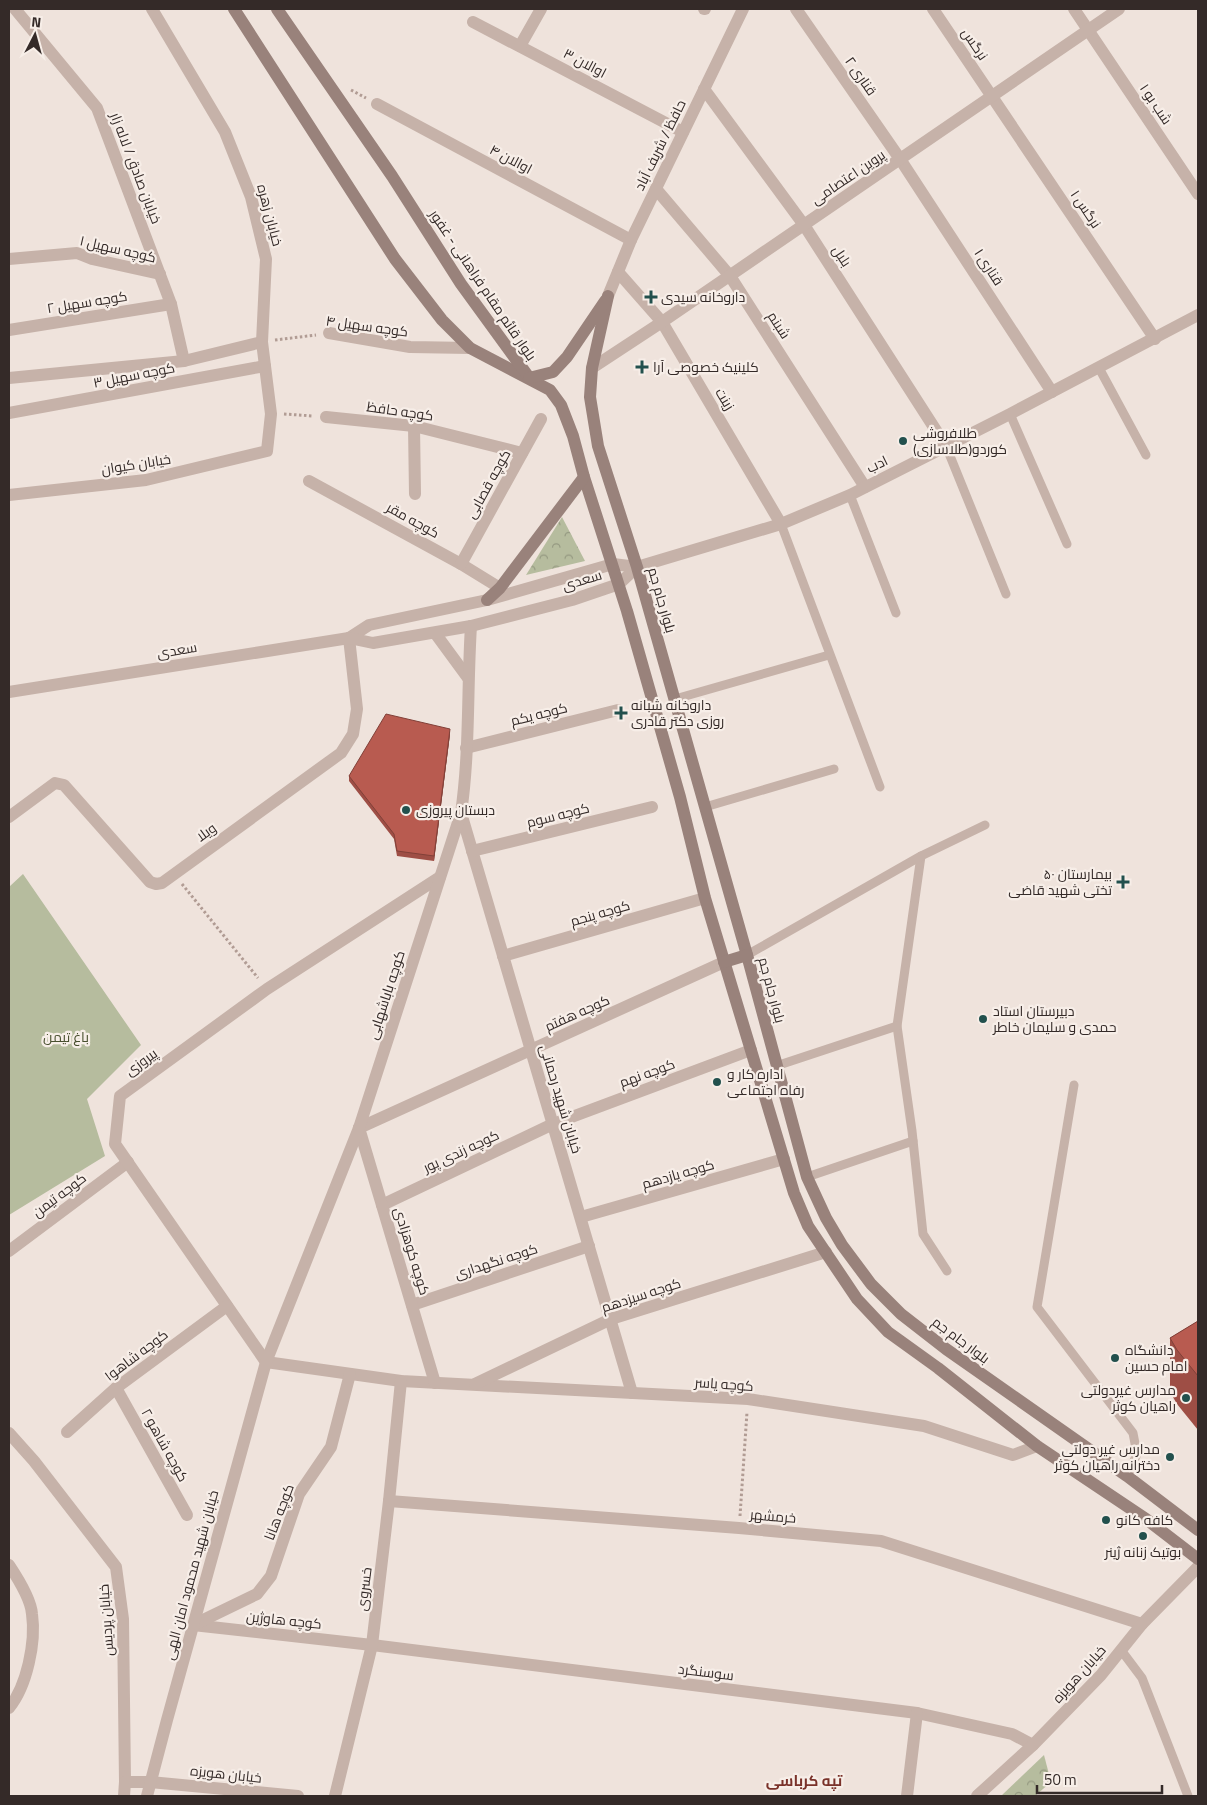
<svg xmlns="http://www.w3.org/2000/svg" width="1207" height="1805" viewBox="0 0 1207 1805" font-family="'Titillium Web',Cairo,sans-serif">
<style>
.park{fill:url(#park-crowns)}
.garden{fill:#b6bc9e}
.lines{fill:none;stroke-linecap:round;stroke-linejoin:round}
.path{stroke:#b19c94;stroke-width:3;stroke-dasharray:2.5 2.5;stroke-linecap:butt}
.service{stroke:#c6b2a9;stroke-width:9}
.minor{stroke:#c6b2a9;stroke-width:12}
.tertiary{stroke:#c6b2a9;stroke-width:12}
.secondary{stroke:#99827b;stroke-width:12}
.wall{fill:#9e4e45}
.shaded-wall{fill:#814038}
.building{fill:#b85b50;stroke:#814038}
.poi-dot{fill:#22504d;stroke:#f7eee8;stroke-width:2}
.labels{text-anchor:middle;stroke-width:4.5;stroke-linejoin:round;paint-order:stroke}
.street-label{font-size:14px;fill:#342a28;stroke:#f7eee8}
.poi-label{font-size:14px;fill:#342a28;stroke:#f7eee8;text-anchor:start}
.park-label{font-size:14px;fill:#484f2f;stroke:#f7eee8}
.neighbourhood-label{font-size:15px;font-weight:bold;fill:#7a322a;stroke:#f7eee8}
</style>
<defs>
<pattern id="park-crowns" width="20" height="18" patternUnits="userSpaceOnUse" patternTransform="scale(1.25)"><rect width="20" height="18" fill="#b6bc9e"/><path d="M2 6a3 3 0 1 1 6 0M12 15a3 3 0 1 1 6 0" fill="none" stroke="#959981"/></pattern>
</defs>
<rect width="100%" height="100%" fill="#efe3dc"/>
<g class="park">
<polygon points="562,517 585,561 526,575"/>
<polygon points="1044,1755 1051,1782 1035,1796 1001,1796"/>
</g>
<polygon class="garden" points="23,874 141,1045 87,1099 105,1156 9,1215 9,887"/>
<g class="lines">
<g class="path">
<polyline points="351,90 366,98"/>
<polyline points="275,340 316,335"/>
<polyline points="284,414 313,416"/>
<polyline points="182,884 258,978"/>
<polyline points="740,1516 747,1412"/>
</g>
<g class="service">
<polyline points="1099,368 1146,455"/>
<polyline points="1010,414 1067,544"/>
<polyline points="946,446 1006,594"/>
<polyline points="850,495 896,613"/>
<polyline points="781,524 880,787"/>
<polyline points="675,699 829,655"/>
<polyline points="705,807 834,769"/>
<polyline points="921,856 897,1026 912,1131 923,1234 947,1271"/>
<polyline points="747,955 921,856 985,825"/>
<polyline points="776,1066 897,1026"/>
<polyline points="1074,1085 1037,1307 1133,1433 1137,1454 1127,1476"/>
<polyline points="807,1177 913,1141"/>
<polyline points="1121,1650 1142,1678 1188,1796"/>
</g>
<g class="minor">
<polyline points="15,9 97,108 171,304 184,361"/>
<polyline points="704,9 705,9"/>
<polyline points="796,9 900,159 1052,392"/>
<polyline points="933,9 1155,339"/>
<polyline points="1074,9 1198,194"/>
<polyline points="473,22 683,132"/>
<polyline points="520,46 541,9"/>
<polyline points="704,89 804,225 946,446"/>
<polyline points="377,104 631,240"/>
<polyline points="656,189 730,276 865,487"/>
<polyline points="9,259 77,253 92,259 160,274"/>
<polyline points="618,272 662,322 781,524"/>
<polyline points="9,330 171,304"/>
<polyline points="329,333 410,347 470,348"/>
<polyline points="592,368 662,322 1119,9"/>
<polyline points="9,378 184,361 262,342"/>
<polyline points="9,413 265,366"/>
<polyline points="326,417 414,426 522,453"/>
<polyline points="414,426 415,494"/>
<polyline points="309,481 461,564 500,588"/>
<polyline points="9,495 146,480 267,451 271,414 262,342 266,259 251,197 225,132 152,9"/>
<polyline points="461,564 541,419"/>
<polyline points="435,633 468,678"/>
<polyline points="466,748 618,710"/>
<polyline points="461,813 632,1393"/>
<polyline points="9,817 55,783 64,785 150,882 156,884 162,883 341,753 353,734 357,709 349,638"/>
<polyline points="472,851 652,807"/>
<polyline points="503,956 705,898"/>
<polyline points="382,1205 553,1124 751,1050"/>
<polyline points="581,1217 784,1159"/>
<polyline points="9,1251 128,1162"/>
<polyline points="412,1305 589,1246"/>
<polyline points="266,1362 401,1381 748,1399 924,1426 1013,1455 1037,1446"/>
<polyline points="266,1362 115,1144 120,1096 267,989 440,877"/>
<polyline points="435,1383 359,1128 724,962"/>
<polyline points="475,1384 611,1319 826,1252"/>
<polyline points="116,1388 187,1515"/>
<polyline points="67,1432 116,1388 227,1306"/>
<polyline points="9,1433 34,1461 116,1567 123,1619 125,1782"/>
<polyline points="389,1501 739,1528 881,1541 1142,1624"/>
<path d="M9,1565c8,12 22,35 23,49 4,28 -5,72 -23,94"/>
<polyline points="193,1625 372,1645 917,1713 1012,1734 1033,1745"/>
<polyline points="193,1625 257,1594 271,1576 299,1494 331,1447 350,1374"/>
<polyline points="124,1796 125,1782 150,1782 298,1796"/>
<path d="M147,1796l20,-76 99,-358 93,-234 102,-315c9,-62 6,-125 10,-187"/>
<polyline points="335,1796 372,1645 389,1501 401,1381"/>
<polyline points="907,1796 917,1713"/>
<polyline points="977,1796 1033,1745 1101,1675 1142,1624 1198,1567"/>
</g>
<g class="tertiary">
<polyline points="608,296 631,240 743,9"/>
<polyline points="349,638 369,625 487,600 613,564 637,567 781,524 850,495 1010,414 1198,315"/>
<polyline points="9,692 349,638 373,643 471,626 572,600 619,584 637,567"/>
</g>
<g class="secondary">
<polyline points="234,9 395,259 442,320 470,348 550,390 561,405 573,436 584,477 627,611 680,797 705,898 794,1193 808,1226 857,1299 888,1332 938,1368 1037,1446 1146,1519 1198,1559"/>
<polyline points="277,9 392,176 461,284 528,376"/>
<polyline points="608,296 592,368 590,397 598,446 637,567 747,955 807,1177 826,1218 842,1245 871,1284 901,1314 946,1349 1127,1476 1198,1530"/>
<polyline points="529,378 553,372 567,357 605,301"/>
<polyline points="487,600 500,588 584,477"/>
<polyline points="724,962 747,955"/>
</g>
</g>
<g class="wall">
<polygon points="450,734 434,861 397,856 394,839 349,781 349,776"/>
<polygon points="1198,1321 1198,1430 1177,1404 1170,1392 1170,1338"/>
</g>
<polygon class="shaded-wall" points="450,729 450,734 434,861 434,856"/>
<g class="building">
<polygon points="386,714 450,729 434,856 397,851 394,834 349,776"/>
<polygon points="1198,1321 1198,1376 1177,1350 1170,1338"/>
</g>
<g class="poi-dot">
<path d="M648.5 289.5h5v5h5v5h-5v5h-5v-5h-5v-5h5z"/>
<path d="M639.5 359.5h5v5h5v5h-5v5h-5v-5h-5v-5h5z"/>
<circle cx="903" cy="441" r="5"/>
<path d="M618.5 705.5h5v5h5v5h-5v5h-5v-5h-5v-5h5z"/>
<circle cx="406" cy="810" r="5"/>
<path d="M1120.5 874.5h5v5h5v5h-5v5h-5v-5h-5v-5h5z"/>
<circle cx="983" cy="1019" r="5"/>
<circle cx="717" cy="1082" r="5"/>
<circle cx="1115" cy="1358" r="5"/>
<circle cx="1186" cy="1398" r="5"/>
<circle cx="1170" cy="1457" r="5"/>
<circle cx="1106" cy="1520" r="5"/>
<circle cx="1143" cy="1536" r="5"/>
</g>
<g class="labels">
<g class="street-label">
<text transform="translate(975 44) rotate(56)" y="5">نرگس</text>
<text transform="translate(585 63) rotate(28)" y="5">اوالان ۳</text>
<text transform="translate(861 76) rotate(55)" y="5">قناری ۲</text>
<text transform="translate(1156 104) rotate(56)" y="5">شب بو ۱</text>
<text transform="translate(660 145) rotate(-64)" y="5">حافظ / شریف آباد</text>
<text transform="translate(511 159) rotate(28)" y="5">اوالان ۴</text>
<text transform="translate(136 168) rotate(69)" y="5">خیابان صادق / لاله زار</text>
<text transform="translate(848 177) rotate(-34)" y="5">پروین اعتصامی</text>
<text transform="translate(1086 209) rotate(56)" y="5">نرگس ۱</text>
<text transform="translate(270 215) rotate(75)" y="5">خیابان زهره</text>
<text transform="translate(118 249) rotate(13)" y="5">کوچه سهیل ۱</text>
<text transform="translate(842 256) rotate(57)" y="5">بلبل</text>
<text transform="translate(989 267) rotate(57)" y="5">قناری ۱</text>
<text transform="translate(483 285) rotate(56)" y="5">بلوار قائم مقام فراهانی - غفور</text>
<text transform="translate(87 302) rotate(-9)" y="5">کوچه سهیل ۲</text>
<text transform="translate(779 325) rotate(57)" y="5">شبنم</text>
<text transform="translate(367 326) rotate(8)" y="5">کوچه سهیل ۴</text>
<text transform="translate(134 375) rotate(-11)" y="5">کوچه سهیل ۳</text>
<text transform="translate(725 399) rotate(59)" y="5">زینت</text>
<text transform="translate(400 411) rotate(8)" y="5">کوچه حافظ</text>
<text transform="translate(136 464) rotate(-9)" y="5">خیابان کیوان</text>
<text transform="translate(877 464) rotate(-26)" y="5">ادب</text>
<text transform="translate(488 484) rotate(-61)" y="5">کوچه قصابی</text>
<text transform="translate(413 520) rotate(29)" y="5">کوچه مقر</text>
<text transform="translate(582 580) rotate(-17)" y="5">سعدی</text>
<text transform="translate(662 600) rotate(74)" y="5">بلوار جام جم</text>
<text transform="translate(177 650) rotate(-9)" y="5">سعدی</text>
<text transform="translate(539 714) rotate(-14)" y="5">کوچه یکم</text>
<text transform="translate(558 815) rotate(-14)" y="5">کوچه سوم</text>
<text transform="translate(206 832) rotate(-36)" y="5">ویلا</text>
<text transform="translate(600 913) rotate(-16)" y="5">کوچه پنجم</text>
<text transform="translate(772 990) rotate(75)" y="5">بلوار جام جم</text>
<text transform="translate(386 995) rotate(-72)" y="5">کوچه باباشهابی</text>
<text transform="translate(577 1013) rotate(-24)" y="5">کوچه هفتم</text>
<text transform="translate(141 1062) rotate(-36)" y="5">پیروزی</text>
<text transform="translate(647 1073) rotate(-20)" y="5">کوچه نهم</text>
<text transform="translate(561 1099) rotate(73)" y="5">خیابان شهید رحمانی</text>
<text transform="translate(461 1151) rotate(-25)" y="5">کوچه زندی پور</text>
<text transform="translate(678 1174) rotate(-16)" y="5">کوچه یازدهم</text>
<text transform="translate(59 1195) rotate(-37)" y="5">کوچه تیمن</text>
<text transform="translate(412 1251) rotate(73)" y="5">کوچه کوهزادی</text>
<text transform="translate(496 1261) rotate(-18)" y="5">کوچه نگهداری</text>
<text transform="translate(641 1295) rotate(-18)" y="5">کوچه سیزدهم</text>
<text transform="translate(961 1340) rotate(37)" y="5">بلوار جام جم</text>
<text transform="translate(136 1355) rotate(-37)" y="5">کوچه شاهو۱</text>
<text transform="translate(724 1384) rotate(4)" y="5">کوچه یاسر</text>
<text transform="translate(165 1445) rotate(61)" y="5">کوچه شاهو ۲</text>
<text transform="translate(279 1512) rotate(-69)" y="5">کوچه هانا</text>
<text transform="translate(773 1516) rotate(5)" y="5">خرمشهر</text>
<text transform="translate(191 1575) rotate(-75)" y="5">خیابان شهید محمود امان الهی</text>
<text transform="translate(364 1589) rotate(-83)" y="5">خسروی</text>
<text transform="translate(106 1620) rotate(-94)" y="5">خیابان پردیس</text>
<text transform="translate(284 1620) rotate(6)" y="5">کوچه هاوژین</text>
<text transform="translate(706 1672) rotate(7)" y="5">سوسنگرد</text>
<text transform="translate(1079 1674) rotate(-48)" y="5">خیابان هویزه</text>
<text transform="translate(226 1774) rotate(6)" y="5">خیابان هویزه</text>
</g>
<g class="poi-label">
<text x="661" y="302">داروخانه سیدی</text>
<text x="653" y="372">کلینیک خصوصی آرا</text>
<text x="913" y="438">طلافروشی<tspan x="913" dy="16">کوردو(طلاسازی)</tspan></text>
<text x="631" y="710">داروخانه شبانه<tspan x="631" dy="16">روزی دکتر قادری</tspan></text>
<text x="416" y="815">دبستان پیروزی</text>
<text x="1112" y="879" text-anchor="end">بیمارستان ۵۰<tspan x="1112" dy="16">تختی شهید قاضی</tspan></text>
<text x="993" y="1016">دبیرستان استاد<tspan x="993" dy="16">حمدی و سلیمان خاطر</tspan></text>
<text x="727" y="1079">اداره کار و<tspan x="727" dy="16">رفاه اجتماعی</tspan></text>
<text x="1125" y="1355">دانشگاه<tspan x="1125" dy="16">امام حسین</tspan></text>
<text x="1176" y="1395" text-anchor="end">مدارس غیردولتی<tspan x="1176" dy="16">راهیان کوثر</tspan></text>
<text x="1160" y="1454" text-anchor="end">مدارس غیر دولتی<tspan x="1160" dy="16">دخترانه راهیان کوثر</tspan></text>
<text x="1116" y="1525">کافه کانو</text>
<text x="1143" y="1557" text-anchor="middle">بوتیک زنانه ژینر</text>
</g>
<g class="park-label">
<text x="66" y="1042">باغ تیمن</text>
</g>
<g class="neighbourhood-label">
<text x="804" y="1786">تپه کرباسی</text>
</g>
</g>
<rect width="1207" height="1805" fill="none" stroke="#342a28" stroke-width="20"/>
<g transform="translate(35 35) rotate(6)" stroke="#f7eee8" stroke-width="4" paint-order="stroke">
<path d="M0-4L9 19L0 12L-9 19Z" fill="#342a28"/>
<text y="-8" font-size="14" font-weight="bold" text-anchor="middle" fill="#342a28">N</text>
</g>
<path d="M1037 1785v8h125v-8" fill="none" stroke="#342a28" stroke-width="2.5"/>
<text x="1044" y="1785" font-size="15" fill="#342a28" stroke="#f7eee8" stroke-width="4" paint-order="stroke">50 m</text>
</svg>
